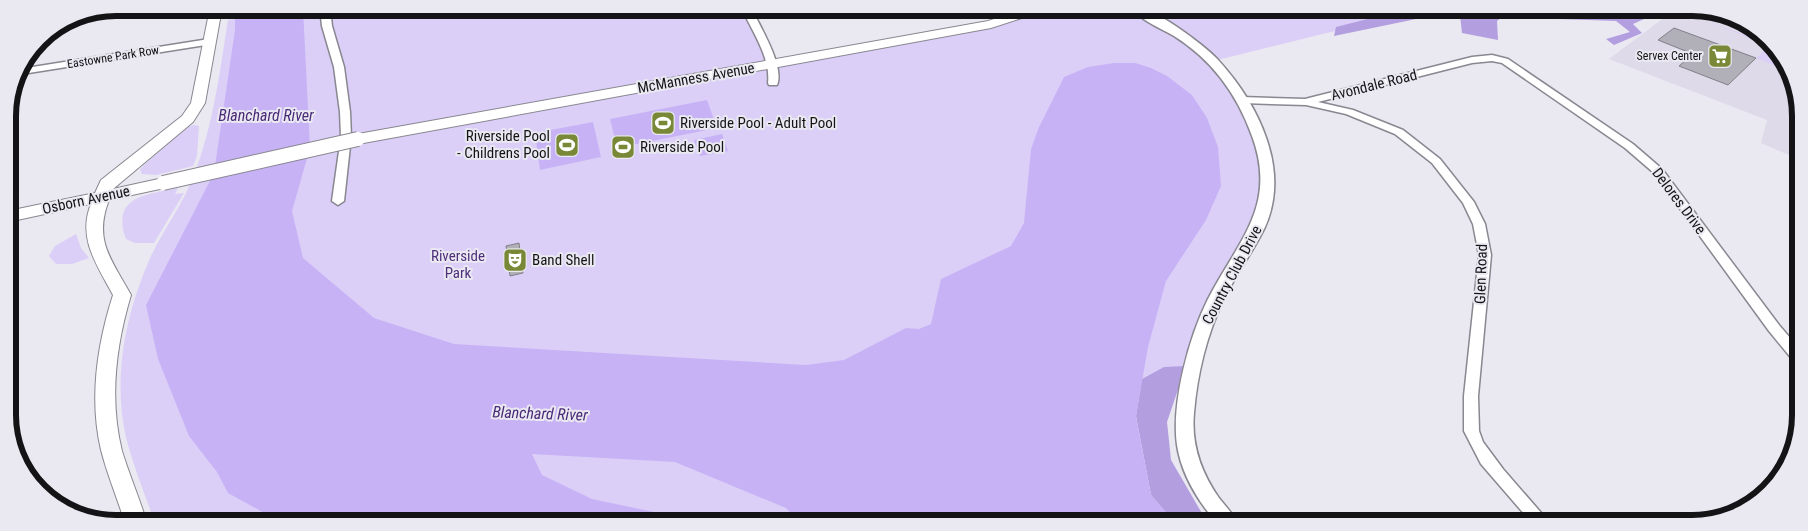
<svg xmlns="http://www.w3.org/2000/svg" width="1808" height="531" viewBox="0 0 1808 531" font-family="'Roboto Condensed',sans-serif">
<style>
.built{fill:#dedaea}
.green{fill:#dbcff8}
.forest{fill:#b39ee0}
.water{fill:#c7b2f5}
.building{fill:#b1afb7;stroke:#817f87}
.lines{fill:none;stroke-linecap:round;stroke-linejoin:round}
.minor-casing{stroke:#898790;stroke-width:3}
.tertiary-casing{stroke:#898790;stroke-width:3}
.secondary-casing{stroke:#898790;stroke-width:2}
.trunk-casing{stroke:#898790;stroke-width:2}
.minor{fill:#fff;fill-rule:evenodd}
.tertiary{fill:#fff;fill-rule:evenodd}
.secondary{fill:#fff;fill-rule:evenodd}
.trunk{fill:#fff;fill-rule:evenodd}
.secondary-bridge-casing{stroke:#898790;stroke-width:16;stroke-linecap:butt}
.secondary-bridge{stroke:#fff;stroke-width:14}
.labels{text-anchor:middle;stroke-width:4;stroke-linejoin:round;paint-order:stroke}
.far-poi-label{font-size:12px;fill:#141417;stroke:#eae8f1;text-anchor:end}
.far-street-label{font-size:12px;fill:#141417;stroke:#eae8f1}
.street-label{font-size:15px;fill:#141417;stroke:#eae8f1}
.poi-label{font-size:15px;fill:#141417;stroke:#eae8f1;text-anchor:start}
.park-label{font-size:15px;fill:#4e307d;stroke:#eae8f1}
.water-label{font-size:16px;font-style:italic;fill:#492a77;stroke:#eae8f1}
.rim{fill:none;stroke:#141417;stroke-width:6}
</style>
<rect width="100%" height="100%" fill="#eae8f1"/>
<polygon class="built" points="1673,11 1720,11 1769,39 1798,95 1798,159 1761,143 1767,120 1609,59"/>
<g class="green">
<path d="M269,8h101v11l69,-11 307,1 25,55 235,-44 26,-10h388l-207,51 29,39 26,86 -40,93 -36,100h-50l-6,37 -144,106 -838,-2c-9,-25 -19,-50 -26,-75 -17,-64 -3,-130 23,-189 11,-23 26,-44 37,-67 24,-53 31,-112 40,-169l41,-6z"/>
<polygon points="1704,20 1772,45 1785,70 1756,58 1769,46"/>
<polygon points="194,125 199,126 197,156 193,166 156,175 142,174 140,169 145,164 188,127"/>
<path d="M178,188l-3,6 9,-1 -30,50h-19l-9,-4c-15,-43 20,-44 52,-51z"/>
<polygon points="76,234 81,248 89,258 72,264 56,264 49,256 55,246"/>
</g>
<g class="forest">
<polygon points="1403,10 1509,11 1497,21 1498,40 1462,33 1460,15 1445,13 1334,36 1336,27"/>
<polygon points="1520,11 1662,11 1633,24 1642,33 1614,45 1606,39 1630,32 1616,21 1558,19"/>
<polygon points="1186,366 1167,422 1171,460 1207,522 1174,522 1151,495 1136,416 1142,379 1164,367"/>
</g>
<g class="water">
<polygon points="235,8 303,8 310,148 292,211 303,258 374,318 454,344 806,365 844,360 906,328 919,329 931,324 941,279 1011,246 1024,223 1031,149 1039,127 1064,77 1088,67 1114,63 1135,63 1151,68 1167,76 1192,95 1207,118 1218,147 1221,186 1206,220 1166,281 1148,347 1136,416 1151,495 1174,522 799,521 786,508 675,462 532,454 542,475 592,499 697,521 277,520 228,493 217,472 189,436 158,359 146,305 214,173 235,30"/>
<polygon points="707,100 717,128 617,148 610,119"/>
<polygon points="593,122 601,157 540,170 535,133"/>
<polygon points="722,134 728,151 700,156 694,140"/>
</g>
<g class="building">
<polygon points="1674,28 1756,58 1728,85 1679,66 1693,54 1658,40"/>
<polygon points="519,243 523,273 510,276 506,246"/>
</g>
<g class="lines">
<g class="minor-casing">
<g id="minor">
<polygon points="320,8 330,8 332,26 344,67 350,112 351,137 344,201 338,205 332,201 341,137 340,112 334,67 322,26"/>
<path d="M742,9h10c8,18 33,58 25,76h-8l-1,-2c3,-25 -16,-52 -26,-74z"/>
<polygon points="209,39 212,40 212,44 16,75 20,69"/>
<polygon points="1492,55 1508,59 1633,144 1662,169 1779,325 1797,346 1797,360 1792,359 1769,331 1654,173 1625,148 1502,63 1492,61 1472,63 1318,102 1353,110 1403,130 1440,159 1474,202 1485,224 1491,255 1478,396 1479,431 1483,442 1503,469 1550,523 1532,523 1481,464 1464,431 1464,396 1479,255 1473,224 1463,203 1432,163 1395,134 1346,114 1306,105 1242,103 1237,100 1242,97 1305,99 1472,57"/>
</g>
</g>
<g class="tertiary-casing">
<path id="tertiary" d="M1134,10c3,0 7,-1 11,0 16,3 63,38 74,51 39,43 72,108 46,166 -12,25 -29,47 -41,72 -17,34 -27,76 -30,114 -3,32 7,59 25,85 6,8 14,15 17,24h-20c-18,-21 -35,-49 -39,-77 -6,-42 12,-108 31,-146 30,-58 70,-93 44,-163 -15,-42 -40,-76 -78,-100 -12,-7 -32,-15 -40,-26z"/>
</g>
<g class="secondary-casing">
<g id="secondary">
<path d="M210,8h12l-17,95 -12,19 -80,67 50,-11 6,1 2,4 -2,4 -60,13c-16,41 3,60 22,95 -15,50 -22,104 -9,156 7,23 17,46 24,69h-22c-7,-23 -17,-46 -23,-70 -12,-51 -4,-105 12,-155 -16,-30 -36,-57 -22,-91l-83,18v-11l87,-18 6,-13 81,-64 9,-13z"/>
<polygon points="1021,10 1038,10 1037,13 991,28 358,144 350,139 358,134 988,21"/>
</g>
</g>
<g class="trunk-casing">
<polygon id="trunk" points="1703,11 1720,11 1742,24 1732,24 1705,14"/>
</g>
<use href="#minor" class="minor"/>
<use href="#tertiary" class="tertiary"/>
<use href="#secondary" class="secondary"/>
<use href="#trunk" class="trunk"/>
<g class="secondary-bridge-casing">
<polyline id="secondary-bridge" points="163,183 358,139"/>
</g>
<use href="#secondary-bridge" class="secondary-bridge"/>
</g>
<defs>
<g id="supermarket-square" transform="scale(1.25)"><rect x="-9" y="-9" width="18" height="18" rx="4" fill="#798836" stroke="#eae8f1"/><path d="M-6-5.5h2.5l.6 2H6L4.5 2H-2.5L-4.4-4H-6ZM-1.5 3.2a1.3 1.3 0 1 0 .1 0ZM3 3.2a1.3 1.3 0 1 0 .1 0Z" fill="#fff"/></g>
<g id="stadium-square" transform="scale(1.25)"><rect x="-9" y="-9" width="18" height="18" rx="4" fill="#798836" stroke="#eae8f1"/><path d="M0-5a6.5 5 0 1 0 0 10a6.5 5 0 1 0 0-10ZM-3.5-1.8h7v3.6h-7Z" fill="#fff"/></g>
<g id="theatre-square" transform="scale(1.25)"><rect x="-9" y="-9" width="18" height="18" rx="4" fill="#798836" stroke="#eae8f1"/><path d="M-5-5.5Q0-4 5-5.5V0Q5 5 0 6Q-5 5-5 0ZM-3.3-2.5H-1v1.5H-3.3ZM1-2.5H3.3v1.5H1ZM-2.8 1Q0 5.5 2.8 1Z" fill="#fff"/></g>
</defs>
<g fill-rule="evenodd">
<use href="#supermarket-square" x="1720" y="56"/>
<use href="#stadium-square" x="663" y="123"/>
<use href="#stadium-square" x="567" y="145"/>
<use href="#stadium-square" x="623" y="147"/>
<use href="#theatre-square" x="515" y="260"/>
</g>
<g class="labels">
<g class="far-poi-label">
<text x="1702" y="60">Servex Center</text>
</g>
<g class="far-street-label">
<text transform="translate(113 57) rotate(-9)" y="4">Eastowne Park Row</text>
</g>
<g class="street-label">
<text transform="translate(696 78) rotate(-10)" y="5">McManness Avenue</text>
<text transform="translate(1374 85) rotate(-14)" y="5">Avondale Road</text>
<text transform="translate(86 200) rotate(-12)" y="5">Osborn Avenue</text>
<text transform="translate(1679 201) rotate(53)" y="5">Delores Drive</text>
<text transform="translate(1481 274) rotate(-88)" y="5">Glen Road</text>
<text transform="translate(1232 275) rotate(-62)" y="5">Country Club Drive</text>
</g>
<g class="poi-label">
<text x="680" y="128">Riverside Pool - Adult Pool</text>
<text x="550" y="141" text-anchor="end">Riverside Pool<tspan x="550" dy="17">- Childrens Pool</tspan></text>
<text x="640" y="152">Riverside Pool</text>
<text x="532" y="265">Band Shell</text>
</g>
<g class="park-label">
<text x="458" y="261">Riverside<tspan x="458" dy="17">Park</tspan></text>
</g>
<g class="water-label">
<text x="266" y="121">Blanchard River</text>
<text transform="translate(540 413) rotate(2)" y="6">Blanchard River</text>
</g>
</g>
<path d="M0 0H1808V531H0ZM116 16H1692A100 100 0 0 1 1792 116V415A100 100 0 0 1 1692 515H116A100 100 0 0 1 16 415V116A100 100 0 0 1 116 16Z" fill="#eae8f1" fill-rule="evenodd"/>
<path class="rim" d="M116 16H1692A100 100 0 0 1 1792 116V415A100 100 0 0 1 1692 515H116A100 100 0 0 1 16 415V116A100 100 0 0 1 116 16Z"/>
</svg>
